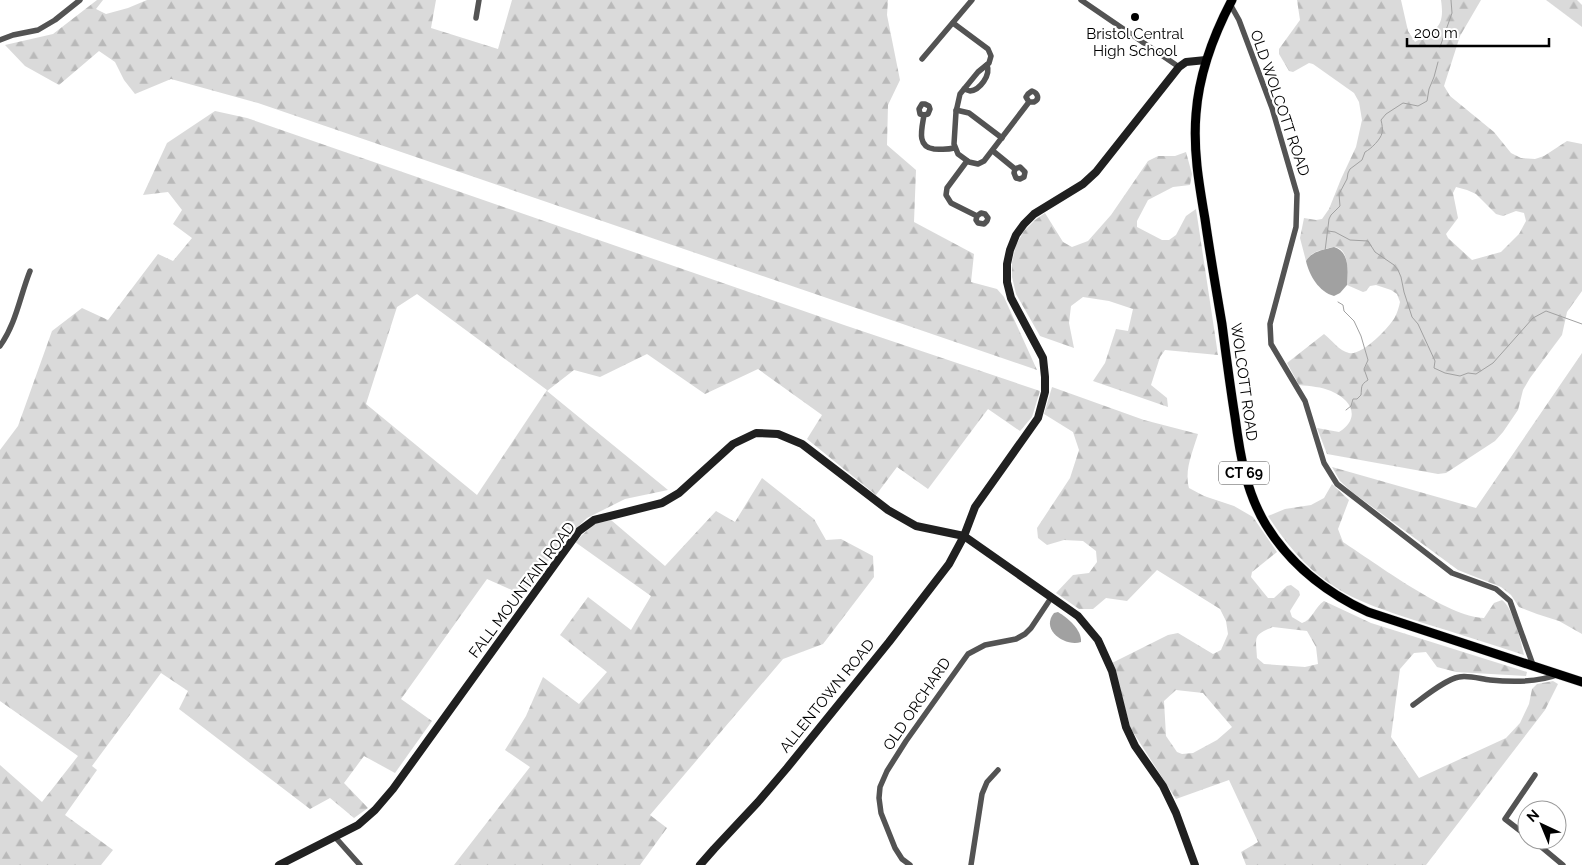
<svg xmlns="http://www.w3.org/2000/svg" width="1582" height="865" viewBox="0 0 1582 865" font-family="Raleway,sans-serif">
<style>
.forest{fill:url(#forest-firs);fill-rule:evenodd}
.water{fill:#a1a1a1}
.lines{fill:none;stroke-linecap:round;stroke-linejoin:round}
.stream{stroke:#a1a1a1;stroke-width:1}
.primary-casing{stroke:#dbdbdb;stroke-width:10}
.street{stroke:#535353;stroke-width:5.5}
.secondary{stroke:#202020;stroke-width:8}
.primary{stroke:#000;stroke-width:9}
.poi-dot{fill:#000;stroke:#fff;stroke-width:2}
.labels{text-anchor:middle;stroke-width:4.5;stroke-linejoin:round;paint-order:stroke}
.shield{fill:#fff;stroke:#4c4c4c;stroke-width:1}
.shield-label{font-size:14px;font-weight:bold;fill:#000}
.poi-label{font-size:15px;fill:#000;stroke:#fff}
.street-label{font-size:15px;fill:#000;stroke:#fff}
</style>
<defs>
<pattern id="forest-firs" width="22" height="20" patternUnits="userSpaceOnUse" patternTransform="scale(1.25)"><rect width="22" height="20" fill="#dadada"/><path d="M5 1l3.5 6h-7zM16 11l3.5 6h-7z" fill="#b9b9b9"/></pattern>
</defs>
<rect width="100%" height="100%" fill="#fff"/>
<g class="forest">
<polygon points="97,0 103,0 96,9 106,14 128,8 147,0 436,0 431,28 498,49 512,0 888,0 887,15 900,80 888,105 887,145 916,170 914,222 974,254 971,282 997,289 1004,297 1037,370 258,103 171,79 135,94 124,80 115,62 99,51 59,85 25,66 5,45 53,34"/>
<path d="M1297,0h104l7,31 7,11c22,-13 30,-15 26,-42h40l-21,36 -16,50 6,10 44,36 17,21 10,5 14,1 9,-3 23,-15 15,3v147l-15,21 -5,23 -32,43 -7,12 -5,20 -15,22 -8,9 -49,32 -8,1 -111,-20 -10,-26 22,4c22,-14 13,-32 -8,-41 -9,-4 -21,-5 -32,-6l-12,-22 37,-29c8,6 15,17 25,19 13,3 40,-25 46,-36 2,-4 4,-10 5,-15l-3,-8 -6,-4 -15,-5 -6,1 -4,5 -3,1 -16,-7c1,-11 3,-37 -13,-38 -3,0 -8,2 -12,3 -6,1 -13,5 -16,11l-6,-23 4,-20 12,2 6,-1 7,-10 12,-30 15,-32 6,-27 -3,-18 -5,-9 -41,-29 -4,-1 -16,9 -4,-1 -10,-17v-5l21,-29zM1456,187l11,3 9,4 20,20 7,2 13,-5 8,2 2,8 -7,13 -18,18 -29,8 -24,-22 -2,-4 12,-16 -5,-25z"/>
<polygon points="1546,0 1577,0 1582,5 1582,27"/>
<path d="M215,111l32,7 597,207 196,66 -8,26 -12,14 -32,-22 -60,80 -31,-22 -21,28 -69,-56 15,-24 -64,-46 -53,25 -58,-40 -47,23 -26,-7 -27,21 121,99 -43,9 -38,19 -24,23 -40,54 -36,-16 -86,120 31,22 -37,52 -31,-17 -20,27 24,25 -14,10 -24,-20 -20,11 -131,-100 9,-18 -27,-18 -69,93 5,4 -32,45 48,35 -12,15h-101v-100l42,37 36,-46 -78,-55v-251l18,-24 34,-95 30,-23 26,12 50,-66 15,7 19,-23 -19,-14 9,-14 -14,-18 -25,3 24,-52zM417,294l130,96 -70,105 -111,-91 31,-97z"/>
<polygon points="1186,152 1192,174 1190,185 1173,187 1148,200 1137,221 1137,227 1162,240 1169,240 1176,235 1186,216 1196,209 1218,355 1165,350 1160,357 1151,385 1167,398 1168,407 1093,381 1105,363 1116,329 1128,331 1133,309 1109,301 1083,297 1071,306 1069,323 1074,348 1040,336 1016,294 1012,277 1012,262 1016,245 1024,231 1035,220 1045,213 1063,242 1072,247 1088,241 1111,215 1148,161 1158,156 1175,156"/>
<polygon points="1582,353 1582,634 1559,621 1537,614 1519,607 1511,595 1501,587 1458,570 1352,492 1340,481 1332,467 1476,508"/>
<path d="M1052,387l92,33 54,14c-5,17 -14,36 -9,54l15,8 30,10 19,11 24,35 -25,20 -1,5 17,21h6l13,-12 4,-1 8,6 1,4 -10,16 2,6 10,6c10,-3 13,-16 22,-22l47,22 156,49 -1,4 -70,-4 -19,-5 -11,-15 -12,1 -14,16 -9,68 28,41 87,-40 14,-15 9,-19 3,-15 5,-5 16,-3 5,3 -13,26 -119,155h-180l-5,-13 17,-10 -29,-62 -53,19 -45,-70 -19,-66 56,-28 10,-2 35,21 8,-4 7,-16 -2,-13 -6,-12 -63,-39 -30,31 -21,-3 -13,11h-14l-23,-16 17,-18 16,-2 8,-11 -1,-11 -13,-10 -19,-1 -17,5 -9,-7 -1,-10 33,-50 9,-28 -6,-18 -29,-18zM1273,627l34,4 9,16 2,17 -13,3 -41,-3 -7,-6c-1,-21 -5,-23 16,-31zM1176,690l27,3 29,34 -15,13 -24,13 -11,1 -5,-2 -11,-16 -2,-35z"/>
<polygon points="762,478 814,519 826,540 841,539 873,556 874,577 823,644 783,659 650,815 667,828 640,865 454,865 530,767 505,750 526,716 543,677 579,704 607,672 560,635 588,597 631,630 651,596 575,542 594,524 611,520 665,566 716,511 735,522"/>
<path d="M1332,484l17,16 -11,29 5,13c31,20 106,76 141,76l10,-15 8,-3c11,8 19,41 22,55 -34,-11 -67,-22 -101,-32 -32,-11 -66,-20 -94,-40 -26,-18 -44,-41 -61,-67l17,-7 26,-4 13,-7z"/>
</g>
<g class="water">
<path d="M1334,247c16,5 14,24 13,38l-7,8 -6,3c-15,-4 -25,-21 -28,-35 6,-10 17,-11 28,-14z"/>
<path d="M1058,612c10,6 24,18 23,30 -16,5 -41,-12 -27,-29z"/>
</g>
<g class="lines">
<g class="stream">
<polyline points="1440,47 1452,13 1451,0"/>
<polyline points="1328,231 1335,232 1350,240 1368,241 1375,252 1394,265 1398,270 1401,277 1404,292 1412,317 1418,324 1435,361 1434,368 1445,373 1460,376 1468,373 1476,374 1493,363 1533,318 1546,311 1582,324"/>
<path d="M1325,251l4,-32 2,-4 9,-9 -1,-12 8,-15 1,-6 2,-4 12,-9 3,-8c6,-3 16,-13 17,-19 1,-4 0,-9 -1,-13l5,-6 17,-11 15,3 9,-5 2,-12 5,-12 4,-15"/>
<path d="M1338,302l5,3 1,6 10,10 7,15 7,24 -4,9 4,11c-8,5 -6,7 -7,15l-4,4h-4l-2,7 -5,4"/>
</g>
<g class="primary-casing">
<path id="primary" d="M1232,0c-19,36 -33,74 -36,114 -3,36 3,70 9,105 5,35 11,70 17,105 4,31 8,62 13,93 5,38 11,75 31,108 24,39 61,68 102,87l214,70"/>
</g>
<g class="street">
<polyline points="1081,0 1179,67"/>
<polyline points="1230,4 1239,20 1272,108 1297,194 1296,227 1270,324 1271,344 1305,401 1324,463 1337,484 1452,573 1496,589 1510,601 1533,665"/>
<polyline points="476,18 479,0"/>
<path d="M953,23l35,26 3,7 -2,7 -11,9 -18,22 -4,18 -2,32 4,10 11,8 9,2 6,-3 45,-59h5c6,-3 4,-9 -2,-11l-4,3 -2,3 3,5"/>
<polyline points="0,40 13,35 38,30 55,20 80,0"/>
<polyline points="922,59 972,0"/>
<path d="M964,89l6,2c10,-1 21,-16 17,-26"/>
<polyline points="956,110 969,113 1002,138"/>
<path d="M924,115l-4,-1 -1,-5 3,-5h3l4,2 1,3 -2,5 -4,1c-2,13 -8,32 10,34 7,0 13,1 20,-1"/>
<polyline points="993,151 1015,169 1014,173 1016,178 1020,179 1024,177 1025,172 1020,167 1015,169"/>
<polyline points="967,161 947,188 946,195 951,203 977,216 976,220 978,223 984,224 987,221 988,218 985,214 981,213 977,216"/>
<path d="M0,346c16,-22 20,-50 30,-75"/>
<path d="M1413,705c11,-8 33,-26 46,-28 9,-2 22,2 31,3 21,2 50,2 69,-6"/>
<polyline points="1527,836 1505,819 1535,775"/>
<polyline points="335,837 360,865"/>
<polyline points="1533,840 1563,865"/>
<polyline points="910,865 902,859 895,848 881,813 879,798 880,787 887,771 906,741 968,654 985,645 1016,639 1025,634 1031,628 1051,598"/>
<polyline points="971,865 982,794 987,782 998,770"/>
</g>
<g class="secondary">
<polyline points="279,865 358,825 375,810 393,789 579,531 594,520 662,503 679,493 733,444 756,433 778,434 802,444 888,510 916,526 964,536 1078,616 1098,640 1112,671 1126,727 1135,746 1163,786 1176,813 1195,865"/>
<polyline points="700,865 714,849 758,802 787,768 889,642 949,564 964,536 975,507 1038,418 1045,392 1045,377 1043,358 1011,298 1007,282 1007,264 1010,250 1016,235 1024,224 1034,214 1083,184 1096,172 1179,67 1186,62 1206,60"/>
</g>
<use href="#primary" class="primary"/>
</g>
<circle class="poi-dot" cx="1135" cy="17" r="5"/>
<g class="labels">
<rect class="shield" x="1219" y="461.5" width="50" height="23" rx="4"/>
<g class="shield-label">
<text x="1244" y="478">CT 69</text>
</g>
<g class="poi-label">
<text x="1135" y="39">Bristol Central<tspan x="1135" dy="17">High School</tspan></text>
</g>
<g class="street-label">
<text transform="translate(1280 103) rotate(71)" y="5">OLD WOLCOTT ROAD</text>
<text transform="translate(1244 382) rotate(82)" y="5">WOLCOTT ROAD</text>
<text transform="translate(522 590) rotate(-53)" y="5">FALL MOUNTAIN ROAD</text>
<text transform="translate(827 696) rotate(-51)" y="5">ALLENTOWN ROAD</text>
<text transform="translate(917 704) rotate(-56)" y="5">OLD ORCHARD</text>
</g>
</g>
<g transform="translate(1542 825) rotate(316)"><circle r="24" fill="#ffffff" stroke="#999999"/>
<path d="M0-4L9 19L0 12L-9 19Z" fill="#000000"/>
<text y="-8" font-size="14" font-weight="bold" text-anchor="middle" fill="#000000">N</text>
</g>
<path d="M1407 38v8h142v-8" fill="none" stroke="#000000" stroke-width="2.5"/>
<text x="1414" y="38" font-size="15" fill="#000000" stroke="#ffffff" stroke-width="4" paint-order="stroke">200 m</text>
</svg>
